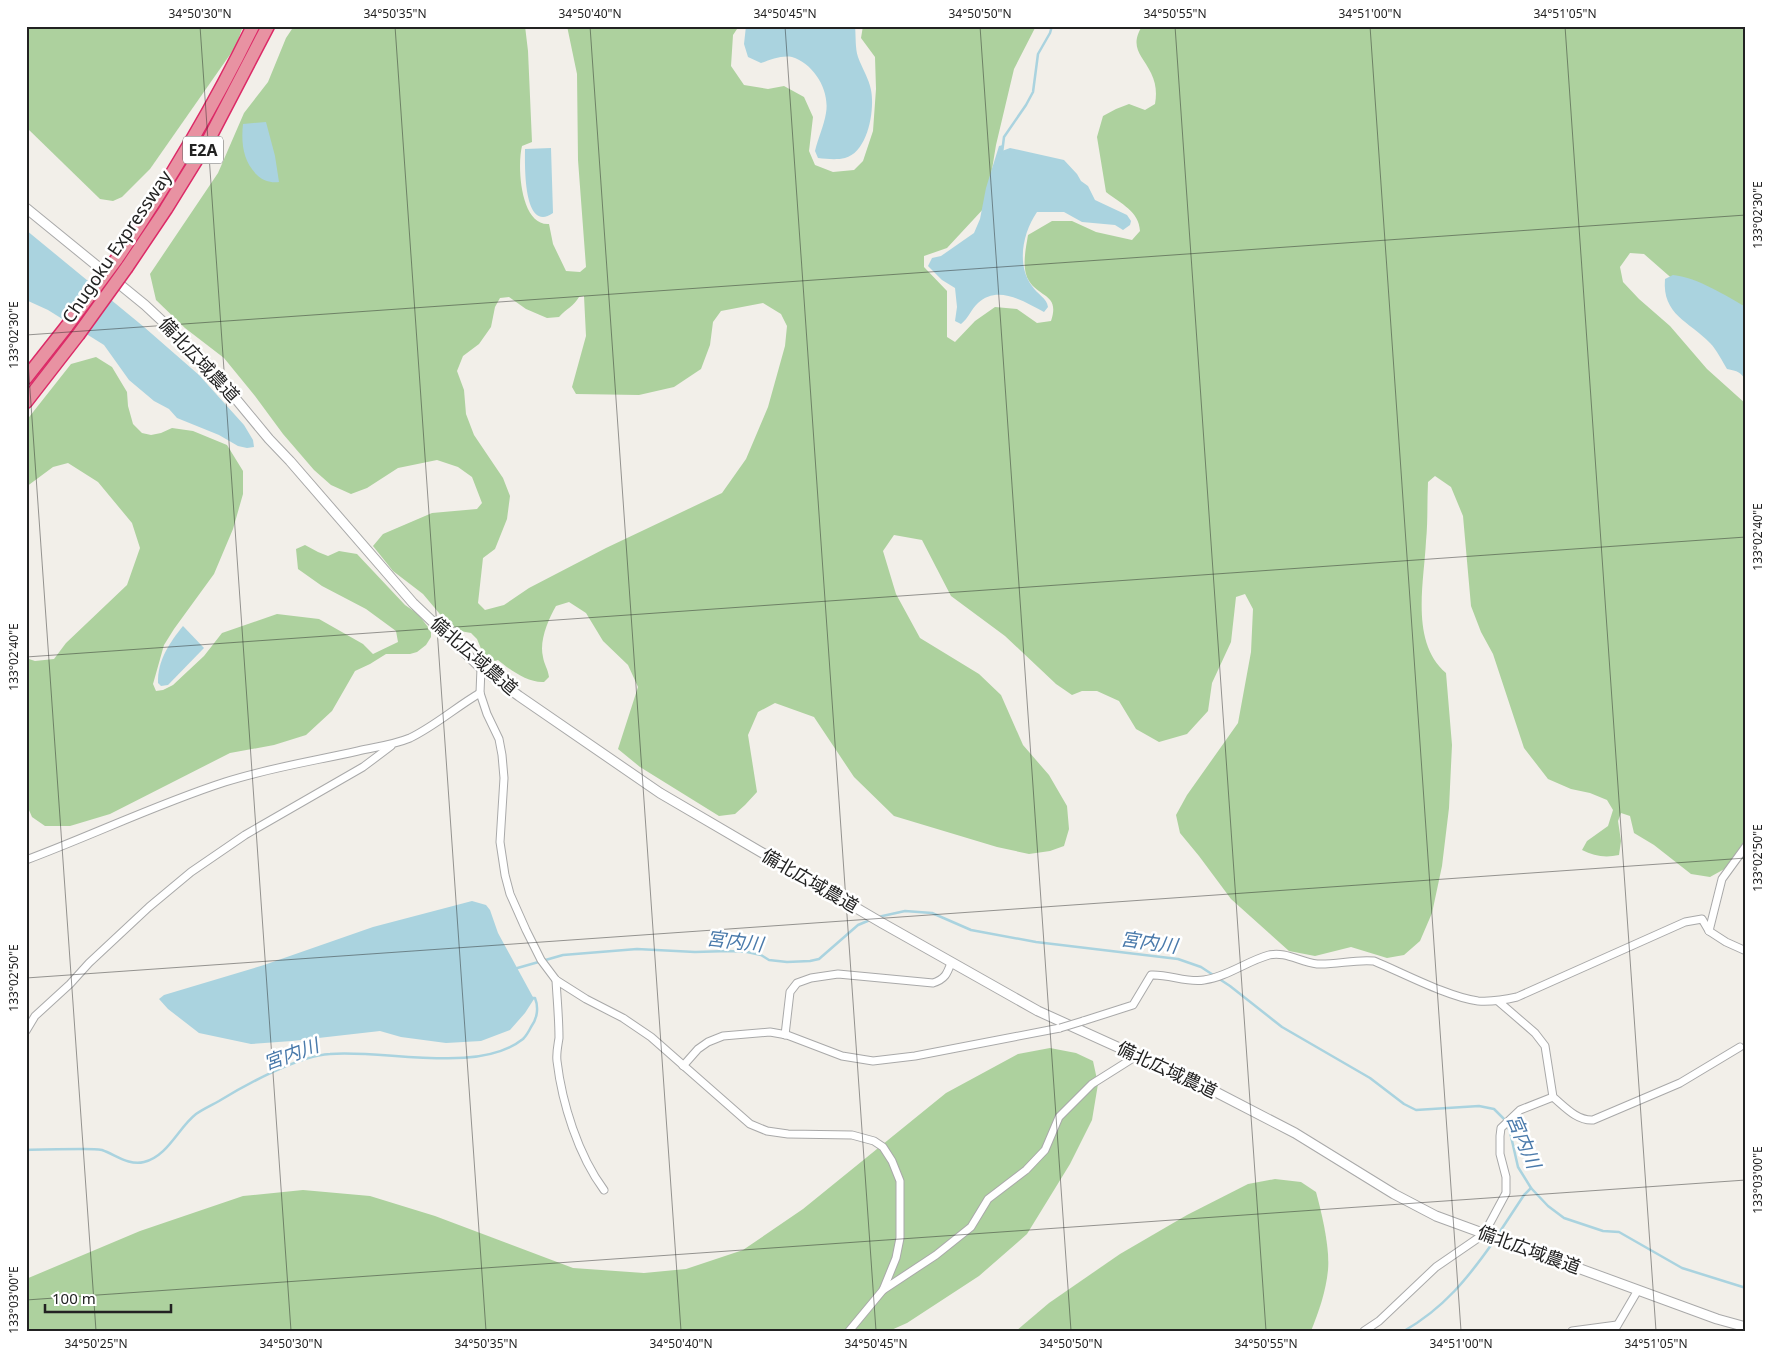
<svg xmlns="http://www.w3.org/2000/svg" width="1772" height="1357" viewBox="0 0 1772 1357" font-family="'Noto Sans','Noto Sans JP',sans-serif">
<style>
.forest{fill:#add19e;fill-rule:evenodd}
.water{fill:#aad3df}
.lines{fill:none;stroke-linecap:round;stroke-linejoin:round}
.stream{stroke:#aad3df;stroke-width:2.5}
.minor-casing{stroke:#a9a9a9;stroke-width:9}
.tertiary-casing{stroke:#a9a9a9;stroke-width:11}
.motorway-casing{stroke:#dc2a67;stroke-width:15}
.minor{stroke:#fff;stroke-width:7}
.tertiary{stroke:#fff;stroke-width:9}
.motorway{stroke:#e892a2;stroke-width:12}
.minor-bridge-casing{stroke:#a9a9a9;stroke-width:9;stroke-linecap:butt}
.motorway-bridge-casing{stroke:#dc2a67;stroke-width:15;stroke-linecap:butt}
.minor-bridge{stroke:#fff;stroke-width:7}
.motorway-bridge{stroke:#e892a2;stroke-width:12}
.ticks{fill:none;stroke:#222;stroke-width:1;stroke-opacity:0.45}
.labels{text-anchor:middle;stroke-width:5;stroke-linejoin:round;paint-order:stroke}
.shield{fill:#fff;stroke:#646464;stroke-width:1}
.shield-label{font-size:16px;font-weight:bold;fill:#222}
.street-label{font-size:18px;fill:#222;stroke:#fff}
.water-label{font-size:19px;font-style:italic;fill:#4a7aab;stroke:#fff}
.neatline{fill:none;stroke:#222;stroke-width:2}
.ticks-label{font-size:12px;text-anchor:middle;fill:#222}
</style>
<rect width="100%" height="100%" fill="#f2efe9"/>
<g class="forest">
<polygon points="26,26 243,26 236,46 150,169 122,197 113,201 100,199 26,127"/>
<path d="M294,26h231l3,25 4,91 -10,4c-5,19 -2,80 27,78l4,20 13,27 14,1 6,-5 -8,-107 -1,-86 -10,-48h172l-6,9 -2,31 13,19 24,4 16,-3 20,11 9,20 -4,34 6,14 18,7 21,-2 9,-9 10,-30 3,-42 -1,-32 -14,-19 2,-12h173l-22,43 -18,76 -10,61 -39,42 -23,8v11l23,24v46l8,5 20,-21 20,-14 22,2 20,14 14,-2c9,-27 -11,-23 -22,-40 -8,-12 -3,-33 -1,-46l24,-14h20l24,11 36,8 8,-9c-1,-20 -19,-27 -34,-39l-9,-55 6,-21 13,-7 13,-5 16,6 10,-6c2,-11 1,-21 -4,-31 -9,-18 -22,-25 -9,-47h604v285l-70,-29 -32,-28 -14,-1 -10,14 3,15 16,17 31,27 37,43 39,35v453l-36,20 -19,-3 -37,-29 -20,-12 -4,-17 -9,-3 -3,8 3,20 -2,14c-14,3 -25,1 -37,-5l5,-9 21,-15 5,-16 -6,-10 -17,-7 -19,-4 -23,-10 -24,-31 -31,-94 -12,-22 -10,-26 -8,-90 -12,-29 -16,-11 -7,6c-1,20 0,39 -2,59 -2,42 -16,101 20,132l6,72 -3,63 -7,58 -10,47 -12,28 -16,14 -17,3 -36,-11 -36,9 -26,-5 -58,-52 -32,-43 -19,-23 -4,-18 11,-20 51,-72 13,-71 2,-43 -8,-15 -9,3 -5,45 -19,41 -4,28 -21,23 -28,8 -23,-13 -17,-28 -22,-10h-15l-10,4 -16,-11 -51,-48 -54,-40 -29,-56 -28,-5 -11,16 13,43 24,44 59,36 22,21 22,50 26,30 18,31 2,23 -5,17 -14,5 -21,3 -32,-7 -103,-31 -40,-39 -40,-60 -39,-14 -17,9 -10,23 9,57 -12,13 -10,9 -16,2 -79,-49 -22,-18 20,-62 -10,-22 -25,-24 -17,-28 -17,-11 -13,4c-8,14 -17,35 -13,51 1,7 5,12 6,20l-5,5c-16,1 -34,-12 -46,-22l-6,2 -10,-11 -5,-12 -6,-6 -11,-2 -16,-12 -21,-25 -30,-23 -20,-25 10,-12 49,-21 45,-4 5,-6 -10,-26 -14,-10 -21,-7 -39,8 -31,20 -16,6 -20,-9 -17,-15 -31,-36 -28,-38 -31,-38 -39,-30 -29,-28 -6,-26 68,-101 26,-60 24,-31 18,-44zM584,296l2,40 -14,51 4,7 63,1 35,-8 27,-18 9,-24 3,-23 8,-11 42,-8 18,11 6,12 -2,20 -17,61 -22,52 -24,34 -116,55 -77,40 -25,17 -19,5 -7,-7 5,-45 12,-9 12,-30 3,-23 -7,-18 -29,-43 -8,-21 -2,-24 -7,-19 6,-15 16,-12 12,-17 4,-20 5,-9 9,-1 17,12 21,9 12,-1c7,-8 15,-11 20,-20z"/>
<polygon points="96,357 112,367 127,392 128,406 133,424 142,433 151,435 161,433 172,428 193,431 227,445 243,471 243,494 233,529 214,574 174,629 164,645 153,684 156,691 163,690 173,685 204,656 222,633 277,614 319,619 363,644 373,654 398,642 396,631 366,609 322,586 298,569 296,549 305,545 318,552 328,556 339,551 357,554 405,605 418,614 431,631 431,637 426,645 417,652 410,654 386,654 370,664 355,671 332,711 306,735 274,745 230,753 110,814 70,826 45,826 32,817 26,803 26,658 35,661 54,659 66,643 127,585 140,548 132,523 98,482 68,463 53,467 26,487 26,421 71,364"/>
<polygon points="1050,1048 1076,1053 1093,1061 1098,1084 1092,1120 1070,1164 1027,1234 979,1276 907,1323 889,1331 26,1331 26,1279 140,1231 243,1196 303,1190 370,1196 435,1216 573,1268 644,1273 686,1269 743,1250 803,1209 946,1093 1018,1054"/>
<path d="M1275,1179l26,3 15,10c6,22 14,56 12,78 -2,21 -9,41 -17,61h-295l33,-28 71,-49 67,-39 61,-31z"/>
</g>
<g class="water">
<path d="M746,26h109c1,10 0,22 3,31 4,11 11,22 13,33 4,20 -3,62 -26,68 -8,2 -18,1 -27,0l-3,-7c3,-13 9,-25 11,-38 4,-23 -12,-49 -34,-56 -10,-2 -22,3 -31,6l-13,-6 -4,-13z"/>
<path d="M266,122l9,34 4,26c-8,1 -16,-1 -22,-7 -14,-14 -16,-32 -14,-51z"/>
<path d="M1003,145l-1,6 8,-3 54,12 13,14 4,7 7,5 7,14 32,15 4,6 -1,4 -7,5 -8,-5 -33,-3 -18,-10h-27c-14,20 -21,53 -5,74 5,8 15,12 16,21l-4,5c-19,-10 -46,-28 -66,-9 -7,6 -9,15 -17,21l-6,-3 2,-14 -2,-19 -13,-8 -14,-14 4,-8 9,-2 33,-23 6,-14 6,-31 13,-42z"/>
<path d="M551,148l2,65c-30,21 -28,-49 -28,-64z"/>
<polygon points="26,230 144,327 199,375 244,425 253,440 254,447 247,448 238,446 219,435 177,418 169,409 154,401 129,380 104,345 48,310 26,300"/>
<path d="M1673,275c26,3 51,20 73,32v75c-4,-10 -9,-11 -19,-13 -5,-8 -10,-19 -17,-26 -21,-22 -48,-28 -45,-64z"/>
<path d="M183,626l21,22 -36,37 -7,1 -3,-3c-1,-22 12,-41 25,-57z"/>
<polygon points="472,901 486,905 490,910 498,933 534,999 525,1013 510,1030 481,1041 446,1043 401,1037 380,1031 292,1041 251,1044 199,1033 168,1009 159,999 164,995 264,965 373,927"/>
</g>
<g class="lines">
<g class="stream">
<polyline points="1002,153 1004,137 1026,105 1033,92 1038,54 1050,33 1052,26"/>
<polyline points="878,917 905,911 932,913 971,930 1036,942 1178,959 1201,967 1230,986 1282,1027 1370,1078 1404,1104 1416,1110 1479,1106 1494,1109 1505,1120 1510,1132 1518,1167 1531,1188 1548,1206 1564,1218 1603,1231 1619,1232 1682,1268 1746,1288"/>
<polyline points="514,969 563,955 637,949 695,952 729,951 747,952 761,955 769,960 787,962 810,961 819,959 858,925 870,920"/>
<path d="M26,1150c19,-1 38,-1 57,-1 6,0 13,0 19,1 14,5 27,16 42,12 24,-6 34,-34 52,-48 7,-5 16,-9 23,-13 28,-17 79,-45 111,-47 54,-5 148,21 193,-15 3,-3 6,-8 8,-12 6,-8 8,-19 4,-29h-4"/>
<polyline points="1497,1236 1524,1195 1531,1188"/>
<path d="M1404,1331c40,-23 64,-53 90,-90"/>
</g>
<g class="minor-casing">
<g id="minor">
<polyline points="481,668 480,693 487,714 499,739 502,755 504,778 500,842 505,875 510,894 526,930 541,960 556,980 586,999 623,1018 651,1037 750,1124 767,1131 788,1134 852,1135 874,1141 883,1147 892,1161 900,1181 900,1238 896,1258 883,1290"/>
<path d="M26,860c67,-25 131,-56 199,-78 43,-14 89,-21 133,-31 17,-4 35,-6 52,-13 25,-12 46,-31 70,-45"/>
<polyline points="1709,931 1722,879 1746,846"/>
<path d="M556,980c1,19 3,38 3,58 -1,7 -3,15 -2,23 5,42 21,94 47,129"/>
<path d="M1498,1001l37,32 10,13 8,51c12,10 24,24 40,23l87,-37 60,-36"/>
<path d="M1083,1021l50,-16 18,-30c18,-1 36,8 53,5 23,-3 43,-19 65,-25 16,-4 31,7 48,9 19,1 38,-5 57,-3 29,12 74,36 104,40 14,1 26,-1 39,-4l168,-75 17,-3 7,12 17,11 20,9"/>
<polyline points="26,1031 35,1016 70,984 89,963 149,907 191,872 245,835 363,767 391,746"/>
<path d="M785,1035l5,-43 7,-9 14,-5 27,-4 95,9c12,-4 14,-9 18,-20"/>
<polyline points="683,1066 698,1049 708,1042 723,1036 770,1032 787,1035 842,1056 873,1061 915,1056 1060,1028"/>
<polyline points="849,1331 883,1290 936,1255 971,1227 988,1199 1026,1170 1045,1150 1059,1117 1092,1084 1138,1055"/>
<polyline points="1364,1331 1379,1321 1436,1267 1484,1234 1506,1193 1506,1177 1500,1154 1500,1136 1501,1128 1520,1110 1553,1097"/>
<polyline points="1572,1331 1617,1325"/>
<polyline points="1614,1331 1638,1290"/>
</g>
</g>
<g class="tertiary-casing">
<polyline id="tertiary" points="26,208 145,305 175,333 226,387 269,439 290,461 413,603 481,668 519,696 660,793 882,923 1038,1011 1210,1089 1295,1133 1394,1194 1436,1216 1717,1319 1746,1327"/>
</g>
<g class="motorway-casing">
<g id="motorway">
<path d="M116,260c51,-75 97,-152 137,-234"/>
<polyline points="127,267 166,209 208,141 268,26"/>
<polyline points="26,378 67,326"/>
<polyline points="26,402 78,335"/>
</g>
</g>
<use href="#minor" class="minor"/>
<use href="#tertiary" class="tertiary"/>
<use href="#motorway" class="motorway"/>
<g class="minor-bridge-casing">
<polyline id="minor-bridge" points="1060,1028 1083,1021"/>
</g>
<g class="motorway-bridge-casing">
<g id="motorway-bridge">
<polyline points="67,326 116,260"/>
<polyline points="78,335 127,267"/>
</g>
</g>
<use href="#minor-bridge" class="minor-bridge"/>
<use href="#motorway-bridge" class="motorway-bridge"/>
</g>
<path class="ticks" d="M200,26l91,1305M395,26l91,1305M590,26l91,1305M785,26l91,1305M980,26l91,1305M1175,26l91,1305M1370,26l91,1305M1565,26l91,1305M26,333l70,998M26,335l1720,-120M26,657l1720,-120M26,978l1720,-120M26,1300l1720,-120"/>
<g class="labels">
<rect class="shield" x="183" y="136.5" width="40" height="27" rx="4"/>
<g class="shield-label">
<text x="203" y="156">E2A</text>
</g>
<g class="street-label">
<text transform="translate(117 247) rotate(-56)" y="6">Chugoku Expressway</text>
<text transform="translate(199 360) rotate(47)" y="6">備北広域農道</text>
<text transform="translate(474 656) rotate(41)" y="6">備北広域農道</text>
<text transform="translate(810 881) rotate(30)" y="6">備北広域農道</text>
<text transform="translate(1167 1070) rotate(25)" y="6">備北広域農道</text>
<text transform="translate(1529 1250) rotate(20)" y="6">備北広域農道</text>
</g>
<g class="water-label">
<text transform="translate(735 941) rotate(7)" y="7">宮内川</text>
<text transform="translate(1149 942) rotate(8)" y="7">宮内川</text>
<text transform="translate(291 1054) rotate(-20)" y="7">宮内川</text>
<text transform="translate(1524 1141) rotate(67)" y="7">宮内川</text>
</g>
</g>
<rect width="1772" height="1357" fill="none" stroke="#ffffff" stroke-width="55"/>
<path d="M45 1304v8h126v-8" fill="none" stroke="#222222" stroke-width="2.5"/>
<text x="52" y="1304" font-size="15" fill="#222222" stroke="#ffffff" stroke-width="4" paint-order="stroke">100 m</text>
<rect x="28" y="28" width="1716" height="1302" class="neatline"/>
<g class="ticks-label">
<text x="200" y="18">34°50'30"N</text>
<text x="395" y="18">34°50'35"N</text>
<text x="590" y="18">34°50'40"N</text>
<text x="785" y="18">34°50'45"N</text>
<text x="980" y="18">34°50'50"N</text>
<text x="1175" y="18">34°50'55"N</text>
<text x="1370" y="18">34°51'00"N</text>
<text x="1565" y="18">34°51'05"N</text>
<text transform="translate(1758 215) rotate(-90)" y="4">133°02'30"E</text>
<text transform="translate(14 335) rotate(-90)" y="4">133°02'30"E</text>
<text transform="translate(1758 537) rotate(-90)" y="4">133°02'40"E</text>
<text transform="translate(14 657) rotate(-90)" y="4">133°02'40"E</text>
<text transform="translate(1758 858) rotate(-90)" y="4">133°02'50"E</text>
<text transform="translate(14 978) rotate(-90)" y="4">133°02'50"E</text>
<text transform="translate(1758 1180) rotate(-90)" y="4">133°03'00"E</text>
<text transform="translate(14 1300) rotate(-90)" y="4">133°03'00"E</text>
<text x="96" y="1348">34°50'25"N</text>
<text x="291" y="1348">34°50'30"N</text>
<text x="486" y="1348">34°50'35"N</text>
<text x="681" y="1348">34°50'40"N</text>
<text x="876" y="1348">34°50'45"N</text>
<text x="1071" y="1348">34°50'50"N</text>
<text x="1266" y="1348">34°50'55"N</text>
<text x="1461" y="1348">34°51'00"N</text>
<text x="1656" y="1348">34°51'05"N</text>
</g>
</svg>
